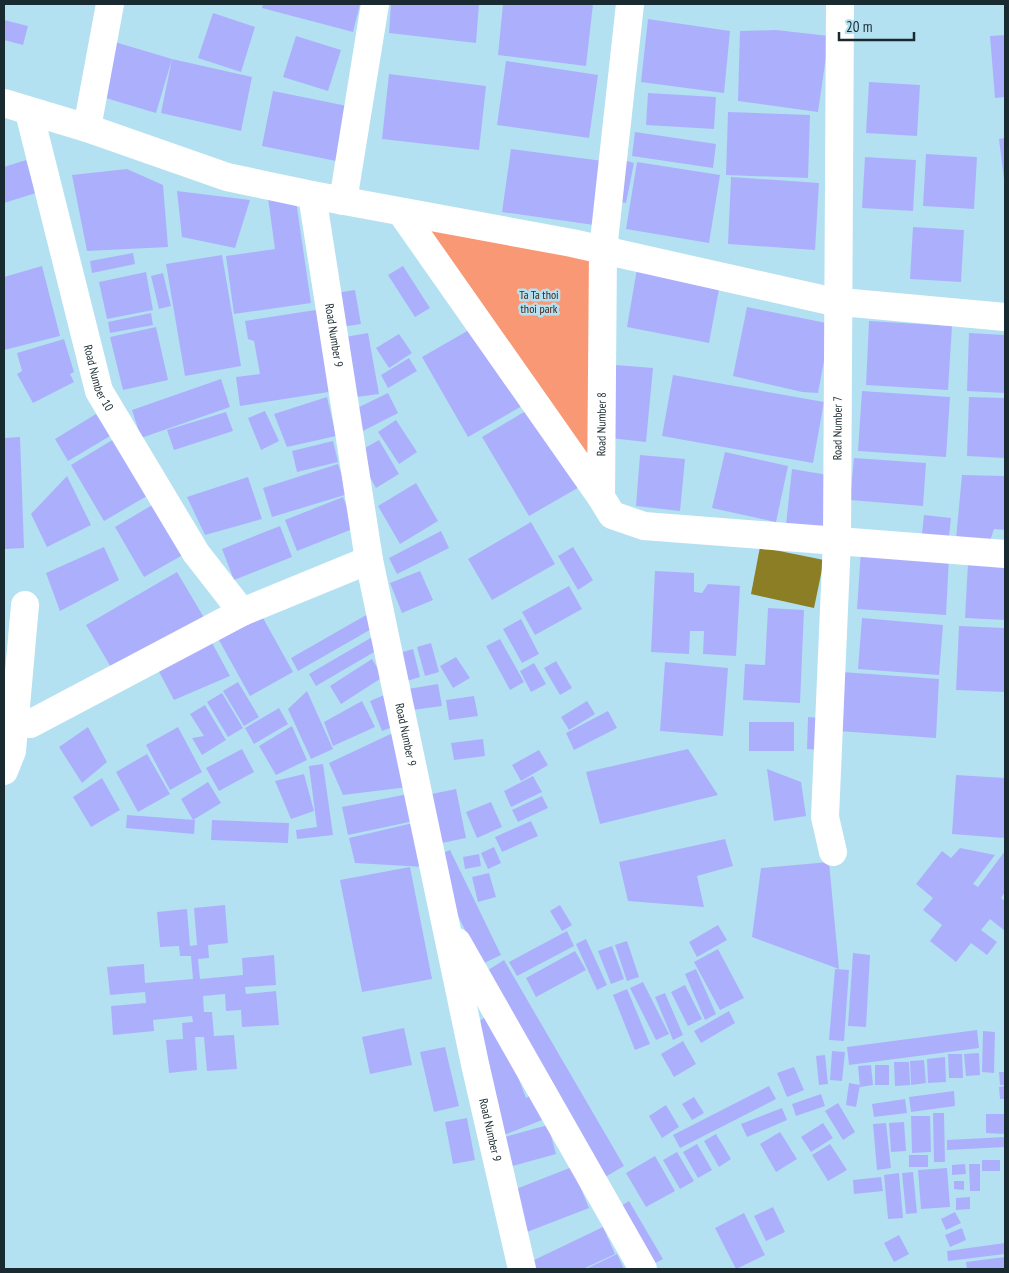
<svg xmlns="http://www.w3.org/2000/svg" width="1009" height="1273" viewBox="0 0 1009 1273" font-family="'PT Sans Narrow',sans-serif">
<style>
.green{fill:#f99874}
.water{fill:#8b7e25}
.building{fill:#acb0fc}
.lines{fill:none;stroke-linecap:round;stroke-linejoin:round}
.minor{stroke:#fff;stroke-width:28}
.labels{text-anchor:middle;stroke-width:5;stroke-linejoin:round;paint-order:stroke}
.park-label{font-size:12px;fill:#4a2213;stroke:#b4e1f1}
.street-label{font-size:12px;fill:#192b31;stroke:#b4e1f1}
</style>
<rect width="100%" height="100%" fill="#b4e1f1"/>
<polygon class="green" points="415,221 595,255 594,480"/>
<polygon class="water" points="760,547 824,560 814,608 751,594"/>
<g class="building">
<polygon points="263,4 360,4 353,32 262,8"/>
<polygon points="391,4 479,4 476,43 389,33"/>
<polygon points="503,4 593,4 586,66 498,55"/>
<polygon points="213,13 255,27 241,72 198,58"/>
<polygon points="648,19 730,31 724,93 641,82"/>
<polygon points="4,20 28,26 23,45 4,40"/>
<polygon points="776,30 829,36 818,112 738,101 740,31"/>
<polygon points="1005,35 1005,97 995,98 990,36"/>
<polygon points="296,36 341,50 328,91 283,77"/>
<polygon points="115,42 172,59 156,113 99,96"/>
<polygon points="172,59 252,77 241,131 161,113"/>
<polygon points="506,61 598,75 589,138 497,125"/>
<polygon points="389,74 486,86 479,150 382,139"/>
<polygon points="869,82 920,85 917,136 866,133"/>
<polygon points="273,91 357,108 346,163 262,146"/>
<polygon points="648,93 716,97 714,129 646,125"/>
<polygon points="728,112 810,115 808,178 726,175"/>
<polygon points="635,132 716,144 713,168 632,156"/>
<polygon points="1005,138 1005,179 1004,179 999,139"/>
<polygon points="511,149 603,161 594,225 502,212"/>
<polygon points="926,154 977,157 974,209 923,206"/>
<polygon points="865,157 916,160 913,211 862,208"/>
<polygon points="620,159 634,163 626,203 611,200"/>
<polygon points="26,160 36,193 4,203 4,167"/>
<polygon points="637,162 720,175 709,243 626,229"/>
<polygon points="127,169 163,185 168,247 87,251 72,175"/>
<polygon points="731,177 819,183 815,250 728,244"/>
<polygon points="177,191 250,200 235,248 182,237"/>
<polygon points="295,194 311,303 234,314 226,256 275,249 268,198"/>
<polygon points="913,227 964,230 961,282 910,279"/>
<polygon points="133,253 135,264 92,273 90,261"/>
<polygon points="222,255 241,366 185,376 166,264"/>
<polygon points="638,263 721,278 709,343 627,327"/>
<polygon points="42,266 60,336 4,350 4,277"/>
<polygon points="403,266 430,308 415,317 388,275"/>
<polygon points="146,272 153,310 107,319 99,282"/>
<polygon points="163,273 171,306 159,309 151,276"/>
<polygon points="355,290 361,324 341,327 335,293"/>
<polygon points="747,307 831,324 818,393 802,392 733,376"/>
<polygon points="322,309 335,391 240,406 236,377 260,374 254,341 248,339 245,321"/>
<polygon points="151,313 153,325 110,333 108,322"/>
<polygon points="869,321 952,326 948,390 866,385"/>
<polygon points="476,326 522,406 468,437 422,357"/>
<polygon points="156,327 168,380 123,390 110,337"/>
<polygon points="368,333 379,394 356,397 345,337"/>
<polygon points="969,333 1005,335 1005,393 967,391"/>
<polygon points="399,334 412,353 389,368 376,348"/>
<polygon points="64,339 74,372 70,374 74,382 33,403 17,374 22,371 17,353"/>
<polygon points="409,358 417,371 388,388 381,375"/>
<polygon points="616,365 653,368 646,442 610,438"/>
<polygon points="673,375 824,402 813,463 662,436"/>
<polygon points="221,379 230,407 141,438 132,410"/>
<polygon points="862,391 950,397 946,457 858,451"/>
<polygon points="388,393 398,413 357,434 347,413"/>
<polygon points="327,397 336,436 287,447 274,414"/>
<polygon points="969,397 1005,398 1005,458 967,456"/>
<polygon points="534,406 581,486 529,516 482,437"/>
<polygon points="265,411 279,441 261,450 248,418"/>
<polygon points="226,412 233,431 174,450 167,430"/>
<polygon points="96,414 110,436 68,461 55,439"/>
<polygon points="396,420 417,452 399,464 378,432"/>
<polygon points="20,437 24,548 4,549 4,438"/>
<polygon points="114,439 147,496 104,521 71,465"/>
<polygon points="379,440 399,474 376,488 356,453"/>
<polygon points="333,441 338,462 297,472 292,451"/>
<polygon points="725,452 788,466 776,522 712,508"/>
<polygon points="640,455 685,459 680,511 636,506"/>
<polygon points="854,458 926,463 923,506 850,500"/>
<polygon points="338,464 348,494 272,517 263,488"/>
<polygon points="792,469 828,475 823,529 786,525"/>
<polygon points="962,475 1005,476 1005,530 994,529 990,541 956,539"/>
<polygon points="67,476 91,525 47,547 31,514"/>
<polygon points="248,477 262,519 205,535 187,497"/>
<polygon points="416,483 438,521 400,544 378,506"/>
<polygon points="343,497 355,528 297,551 285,520"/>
<polygon points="159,501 188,552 144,577 115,527"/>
<polygon points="924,515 951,518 948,545 921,542"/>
<polygon points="531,522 555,564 492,600 468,559"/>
<polygon points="280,526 292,557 234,580 222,549"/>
<polygon points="441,531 449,548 397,574 389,558"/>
<polygon points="104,547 119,580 60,611 46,573"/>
<polygon points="573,547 593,580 578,590 558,556"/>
<polygon points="861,550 949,557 946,615 857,609"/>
<polygon points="968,563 1005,565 1005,620 965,618"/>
<polygon points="420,571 433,600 402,613 390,583"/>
<polygon points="655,571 694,573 694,592 702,593 708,584 740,586 736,656 703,654 704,631 690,631 689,654 651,652"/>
<polygon points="177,572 206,621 115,674 86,625"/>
<polygon points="569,586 582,609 535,635 522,612"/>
<polygon points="768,608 804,610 800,703 743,700 745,664 765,665"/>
<polygon points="258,609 293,672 250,696 215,633"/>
<polygon points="368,614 375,627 298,671 291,658"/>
<polygon points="862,618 943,625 939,675 858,669"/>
<polygon points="521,619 539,654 522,663 503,629"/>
<polygon points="959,626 1005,628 1005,692 956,690"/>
<polygon points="374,636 381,648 316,686 309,674"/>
<polygon points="500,639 524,682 510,690 486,646"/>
<polygon points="211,641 230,676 174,700 156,666"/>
<polygon points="431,643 439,672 425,676 417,647"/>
<polygon points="413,649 420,677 403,682 396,654"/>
<polygon points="456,657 470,678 453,688 440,666"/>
<polygon points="372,659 383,677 341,704 330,686"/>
<polygon points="556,661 572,688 560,695 544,668"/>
<polygon points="665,662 728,668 723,736 660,731"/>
<polygon points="534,663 546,684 531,692 520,671"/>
<polygon points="842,672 939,679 936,738 838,731"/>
<polygon points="238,682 259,717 244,726 223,691"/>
<polygon points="438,684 442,706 412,710 408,689"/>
<polygon points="307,691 333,749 311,759 288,709"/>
<polygon points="222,693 243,728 228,737 207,702"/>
<polygon points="389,693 396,726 382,731 370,701"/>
<polygon points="474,696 478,716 449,720 446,700"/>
<polygon points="362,701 375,727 333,746 324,722"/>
<polygon points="587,701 595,714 569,730 561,717"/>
<polygon points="205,705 226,740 202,755 192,738 204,736 190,714"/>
<polygon points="279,708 288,724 254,744 245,728"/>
<polygon points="608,711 617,728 574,750 566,733"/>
<polygon points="808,717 822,718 821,750 807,749"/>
<rect x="749" y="722" width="45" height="29"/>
<polygon points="292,726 307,760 276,775 259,746"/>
<polygon points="88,727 107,762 82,783 59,747"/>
<polygon points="178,727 202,772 170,790 146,745"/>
<polygon points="397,731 408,787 343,795 329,763"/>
<polygon points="483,739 485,756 454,760 451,743"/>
<polygon points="242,749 254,772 219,791 206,768"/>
<polygon points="688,749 718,795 600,824 586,772"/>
<polygon points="539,750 548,765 521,781 512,765"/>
<polygon points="147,754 170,794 138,812 116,772"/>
<polygon points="323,764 333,835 297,839 296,830 317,827 309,766"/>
<polygon points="767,769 801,782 806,816 774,821"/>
<polygon points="304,774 314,811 291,819 275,781"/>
<polygon points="956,775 1005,778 1005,838 952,834"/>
<polygon points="533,776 542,792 511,807 504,791"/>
<polygon points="102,778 120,810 91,827 73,797"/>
<polygon points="208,782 221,803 193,820 181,799"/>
<polygon points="456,789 466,838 437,844 427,795"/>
<polygon points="408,794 414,821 348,835 342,807"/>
<polygon points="542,796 548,808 518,822 512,810"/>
<polygon points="491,802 502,827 477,838 466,812"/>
<polygon points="127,815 195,820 194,834 126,828"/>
<polygon points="212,820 289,823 288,843 211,840"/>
<polygon points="531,821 538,836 502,852 495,837"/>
<polygon points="413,823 424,867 355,863 349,838"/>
<polygon points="725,839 733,866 697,876 704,907 628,901 619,862"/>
<polygon points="494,847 501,863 488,869 481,853"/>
<polygon points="960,848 995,855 973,884 978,887 1005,851 1005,892 1001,898 1005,901 1005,931 990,919 981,930 997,942 987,955 971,943 956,962 930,941 942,925 923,910 933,898 916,884 942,851 951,858"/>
<polygon points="450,850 501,955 482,964 445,890 440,854"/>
<polygon points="479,854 481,866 465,869 463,857"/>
<polygon points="829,862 839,969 752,937 761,868"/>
<polygon points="410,867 432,979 362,992 340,880"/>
<polygon points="489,873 496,897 478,902 472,877"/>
<polygon points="225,905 228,943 208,945 209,958 198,959 200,979 243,975 242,958 274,955 276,985 245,987 246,994 276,991 279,1025 242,1027 241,1010 226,1011 225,994 203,996 204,1012 212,1012 214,1036 234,1035 237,1069 207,1071 204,1037 195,1037 197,1070 169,1073 166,1040 183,1039 182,1023 193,1022 192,1016 153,1020 154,1031 113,1035 111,1006 146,1003 145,992 110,995 107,967 144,964 145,983 193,979 191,956 180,956 179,946 160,947 157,912 187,909 190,946 197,945 194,908"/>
<polygon points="560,905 572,925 562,931 550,911"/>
<polygon points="718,925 727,940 697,957 689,942"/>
<polygon points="567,931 574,946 517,976 509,962"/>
<polygon points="586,939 607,985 597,990 576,944"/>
<polygon points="627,941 639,977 627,981 615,945"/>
<polygon points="612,946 624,979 611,984 598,951"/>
<polygon points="718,949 744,998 720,1010 694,962"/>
<polygon points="575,951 586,970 536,997 526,978"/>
<polygon points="853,953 870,955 866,1027 848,1026"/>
<polygon points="504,960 624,1166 605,1177 485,972"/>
<polygon points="696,969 716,1014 705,1020 685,974"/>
<polygon points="835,969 849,970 844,1041 829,1040"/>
<polygon points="643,982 669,1034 656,1040 630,988"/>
<polygon points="685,985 702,1019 688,1026 671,992"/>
<polygon points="627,989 650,1044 635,1050 613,995"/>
<polygon points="665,993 683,1035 673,1040 655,997"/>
<polygon points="729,1011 735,1023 701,1043 694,1031"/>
<polygon points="493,1012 526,1098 531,1095 542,1120 504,1135 472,1026"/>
<polygon points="404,1028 412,1065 370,1074 362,1037"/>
<polygon points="977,1030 979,1048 849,1065 847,1047"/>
<polygon points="983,1031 995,1032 994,1073 982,1072"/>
<polygon points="683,1041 696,1064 674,1077 661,1054"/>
<polygon points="445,1047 459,1106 434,1112 420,1052"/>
<polygon points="832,1051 845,1052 842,1081 830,1080"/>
<polygon points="979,1053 980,1075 966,1076 964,1054"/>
<polygon points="948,1054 962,1054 963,1078 949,1078"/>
<polygon points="825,1055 828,1084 819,1085 816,1056"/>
<polygon points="945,1057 946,1082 928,1083 927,1059"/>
<polygon points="924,1060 926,1083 911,1085 910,1061"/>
<polygon points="894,1062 909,1062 910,1085 895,1086"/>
<polygon points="871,1065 873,1085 860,1087 858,1066"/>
<rect x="875" y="1065" width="14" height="20"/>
<polygon points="794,1067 804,1090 787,1097 777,1073"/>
<polygon points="999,1072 1005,1072 1005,1085 1000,1085"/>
<polygon points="849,1083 860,1085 856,1107 846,1105"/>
<polygon points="769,1086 776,1099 680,1148 673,1135"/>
<polygon points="1005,1086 1005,1099 1000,1099 999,1087"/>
<polygon points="954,1091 955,1106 911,1112 909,1097"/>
<polygon points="821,1094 825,1106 796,1116 792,1104"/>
<polygon points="694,1097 704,1113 692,1120 682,1104"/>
<polygon points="905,1099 907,1113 874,1117 872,1104"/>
<polygon points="838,1103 855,1132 843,1140 825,1111"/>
<polygon points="666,1105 679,1127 662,1138 649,1116"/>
<polygon points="782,1108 787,1120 747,1137 741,1124"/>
<polygon points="933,1113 944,1113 945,1162 934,1162"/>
<polygon points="986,1114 1005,1114 1005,1134 986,1133"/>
<polygon points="911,1116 930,1116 931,1152 912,1153"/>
<polygon points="467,1118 475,1160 453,1164 445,1122"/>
<polygon points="904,1122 906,1151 891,1152 889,1123"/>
<polygon points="823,1123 833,1138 811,1152 801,1137"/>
<polygon points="886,1123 891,1168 877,1170 873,1124"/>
<polygon points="548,1125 556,1154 509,1167 501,1138"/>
<polygon points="780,1132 797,1159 776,1172 760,1144"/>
<polygon points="716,1134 731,1159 719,1167 704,1141"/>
<polygon points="1005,1137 1005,1147 947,1150 947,1140"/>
<polygon points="697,1144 712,1170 698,1178 683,1152"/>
<polygon points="830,1144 847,1170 828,1181 812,1155"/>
<polygon points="677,1152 694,1181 680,1189 663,1160"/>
<rect x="909" y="1155" width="19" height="12"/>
<polygon points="655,1156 675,1191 646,1207 626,1173"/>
<rect x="982" y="1160" width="18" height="11"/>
<polygon points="965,1164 966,1174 952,1175 952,1165"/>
<polygon points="969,1164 980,1164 980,1191 970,1191"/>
<polygon points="572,1167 589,1208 527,1232 511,1191"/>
<polygon points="947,1168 950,1207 921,1209 918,1170"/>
<polygon points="913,1172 917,1213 906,1214 902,1173"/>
<polygon points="899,1173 903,1218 888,1219 884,1175"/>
<polygon points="881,1177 883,1191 854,1194 853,1180"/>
<polygon points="954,1181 964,1181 964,1190 954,1189"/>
<polygon points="970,1197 970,1209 956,1210 956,1198"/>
<polygon points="629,1201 663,1259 646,1268 613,1211"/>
<polygon points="773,1207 785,1232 766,1241 754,1216"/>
<polygon points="955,1212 961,1223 946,1230 941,1219"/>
<polygon points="744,1213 765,1255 736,1269 715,1228"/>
<polygon points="603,1227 615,1254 583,1269 536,1269 532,1261"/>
<polygon points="962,1228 966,1240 950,1247 945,1235"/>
<polygon points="899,1235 909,1254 894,1262 884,1243"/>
<polygon points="1005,1243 1005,1254 948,1261 947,1251"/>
<polygon points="617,1254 624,1269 586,1269"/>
<polygon points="1005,1257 1005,1269 967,1269 966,1262"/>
</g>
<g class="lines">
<g class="minor">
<polyline points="4,103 87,128 227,177 312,195 572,243 830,301 1005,317"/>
<path id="s1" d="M29,112l70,279 97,162 46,59 127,-52"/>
<polyline points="87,128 110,4"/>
<path id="s2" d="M312,195l57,365 106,504 47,205"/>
<polyline points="343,201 375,4"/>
<path id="s3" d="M401,212l200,285 2,-247 27,-246"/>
<polyline points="601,497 612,515 644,526 1005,554"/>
<polyline points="30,724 242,612"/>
<polyline points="4,771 12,751 25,605"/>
<path id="s4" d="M833,852l-8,-35 12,-277 3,-536"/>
<polyline points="457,942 643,1269"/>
</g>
</g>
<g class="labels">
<g class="park-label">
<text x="539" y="299">Ta Ta thoi<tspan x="539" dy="14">thoi park</tspan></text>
</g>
<g class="street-label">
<text dy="4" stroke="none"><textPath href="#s2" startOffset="142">Road Number 9</textPath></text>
<text dy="4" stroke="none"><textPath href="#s1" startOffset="275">Road Number 10</textPath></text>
<text dy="4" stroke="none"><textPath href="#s3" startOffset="421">Road Number 8</textPath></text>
<text dy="4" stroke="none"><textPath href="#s4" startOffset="425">Road Number 7</textPath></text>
<text dy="4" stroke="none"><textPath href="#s2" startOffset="548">Road Number 9</textPath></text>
<text dy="4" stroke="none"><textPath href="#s2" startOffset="952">Road Number 9</textPath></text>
</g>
</g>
<rect width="1009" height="1273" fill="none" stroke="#192b31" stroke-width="10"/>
<path d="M839 32v8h75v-8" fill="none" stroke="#192b31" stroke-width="2.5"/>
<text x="846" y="32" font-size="15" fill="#192b31" stroke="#b4e1f1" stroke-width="4" paint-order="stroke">20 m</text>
</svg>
